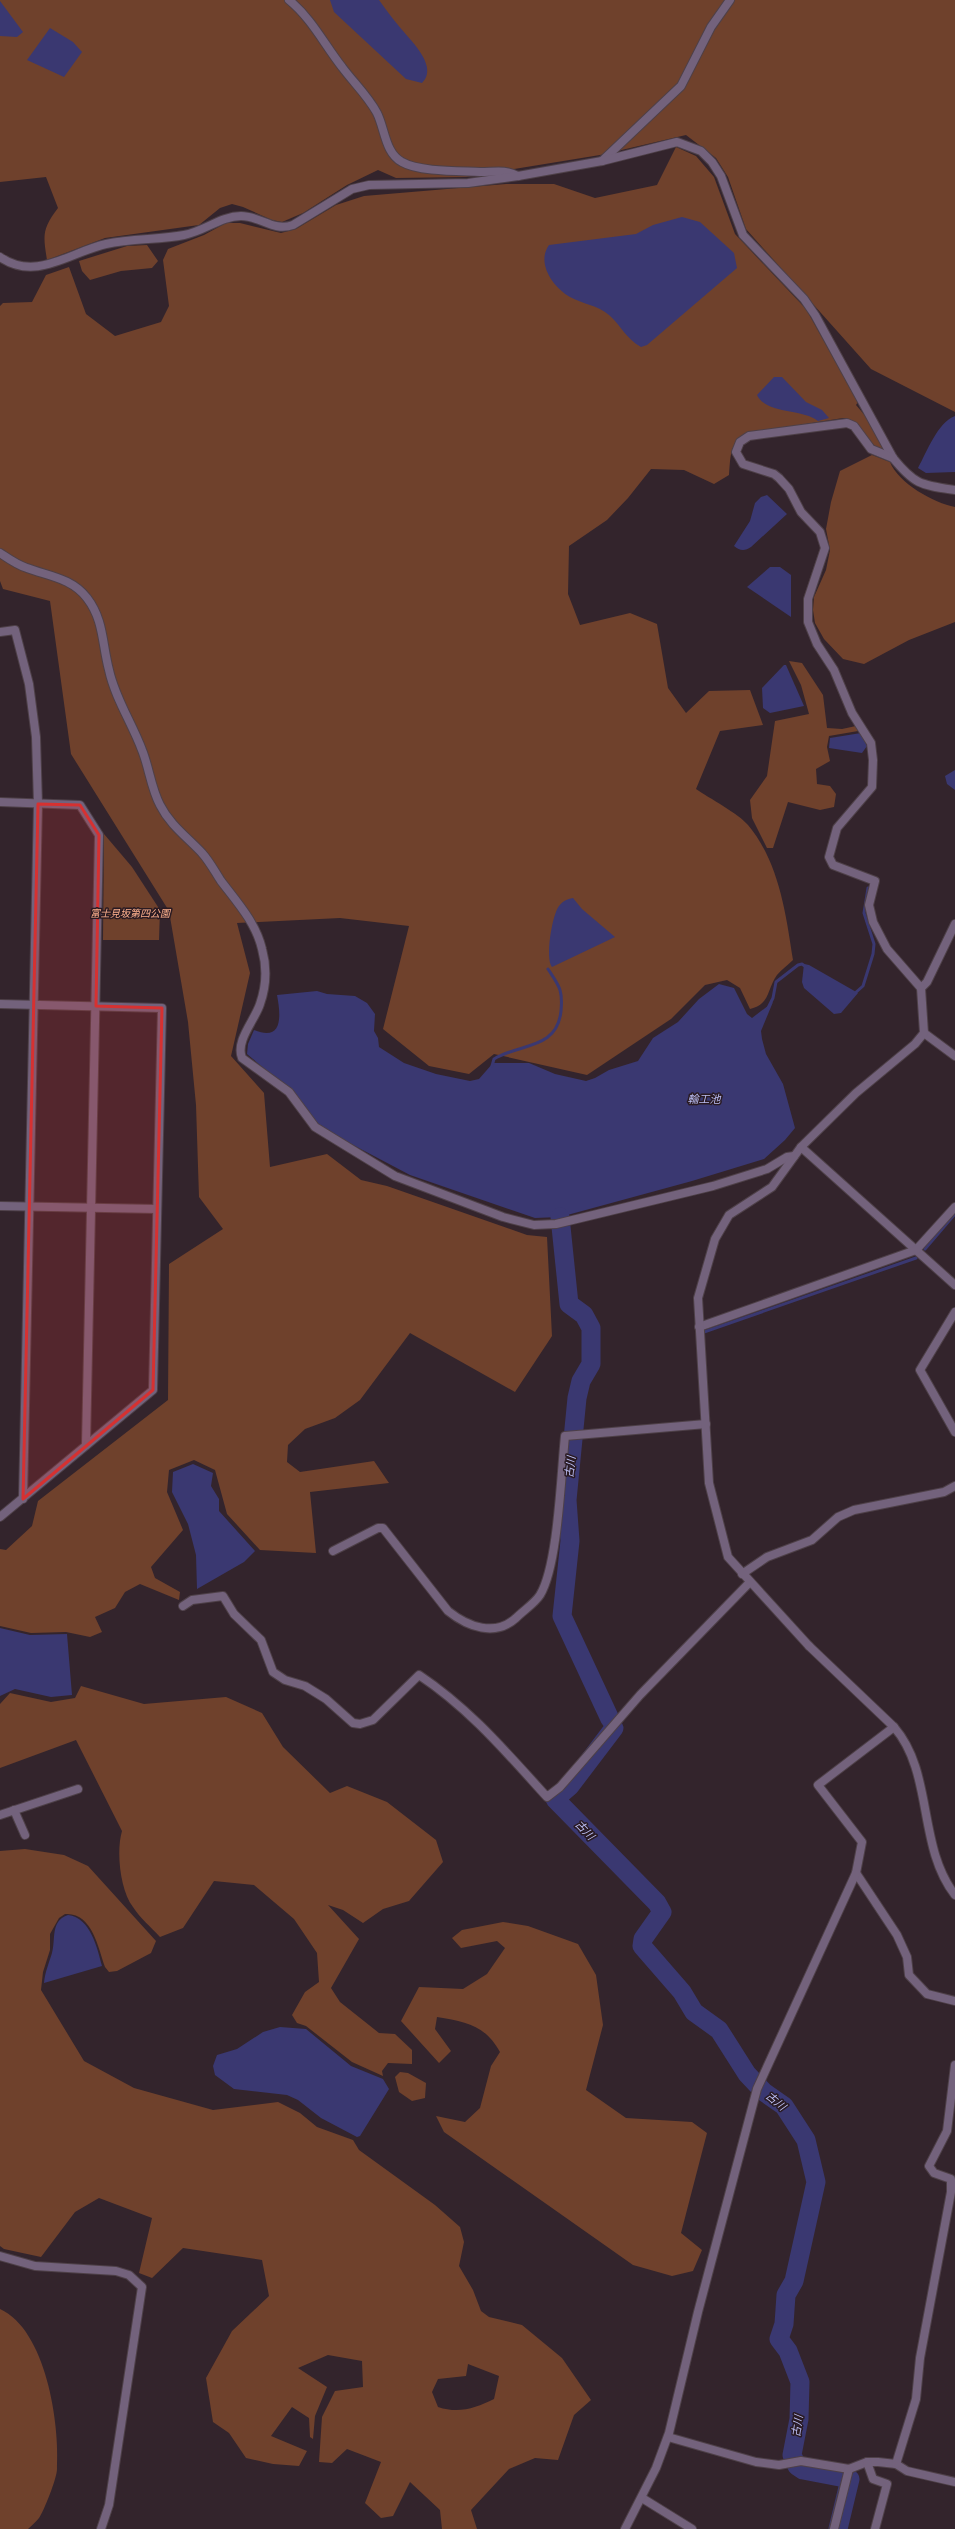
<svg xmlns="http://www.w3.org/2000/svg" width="955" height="2529" viewBox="0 0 955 2529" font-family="'Playfair Display','Noto Sans JP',serif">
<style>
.green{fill:#6f412c;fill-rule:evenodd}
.water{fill:#3a3871}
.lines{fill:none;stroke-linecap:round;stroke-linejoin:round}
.stream{stroke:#3a3871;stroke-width:3}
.river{stroke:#3a3871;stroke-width:19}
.minor-casing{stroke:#4e4048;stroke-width:10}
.tertiary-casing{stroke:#4e4048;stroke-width:10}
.minor{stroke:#73627c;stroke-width:8}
.tertiary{stroke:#73627c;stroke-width:8}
.marked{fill:#d63131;fill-opacity:0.2;stroke:#d63131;stroke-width:3;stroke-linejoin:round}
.labels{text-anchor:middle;stroke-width:3;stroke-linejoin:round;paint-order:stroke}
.park-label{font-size:10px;font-style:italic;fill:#fbaf8c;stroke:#291a22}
.water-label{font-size:11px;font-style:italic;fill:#bcbff5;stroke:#291a22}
</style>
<rect width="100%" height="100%" fill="#33242c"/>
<g class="green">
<path d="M0,0h955v412l-84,-43 -125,-140 -18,-52 -12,-19 -30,-23 -86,20 -134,22 -70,1 -18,-8 -31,15 -44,28 -21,9 -10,-2 -29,-13 -11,-3 -12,4 -21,17 -94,13 -58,22c-4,-25 -5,-31 11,-52l-12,-31 -46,5z"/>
<path d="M676,147l20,9 18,21 21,57 71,75 52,93 -2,3 11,13 17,32c-19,-4 -21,-29 -41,-32l-94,15c-20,11 -18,20 -20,42l-15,9 -30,-14 -33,-1 -23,29 -21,22 -38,26 -1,48 12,31 50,-12 27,11 11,64 18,25 23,-22 41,-1 13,35 -43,6 -24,58c13,9 43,25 52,36 31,37 38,89 45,135 -5,5 -12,10 -16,15 -10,14 -7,30 -27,34l-10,-21 -13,-8 -22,5 -34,34 -84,56 -93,-21 -25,20 -40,-8 -46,-37 26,-103 -69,-8 -103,5 13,50 -19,83 33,37 6,74 57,-13 34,26 26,6 140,49 20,2 5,99 -37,56 -105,-59 -50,67 -25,18 -30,11 -17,16 -1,17 13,10 74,-11 15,22 -79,9 6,61 -56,-3 -33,-36 -12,-44 -21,-10 -25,10 -2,22 16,38 -32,37 4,11 25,14 -1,8 -39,-16 -15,8 -10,16 -20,9 7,15 -12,5 -24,-5 -35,1 -31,-7v-77l6,1 26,-24 6,-25 130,-101 1,-136 54,-35 -24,-32 -3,-92 -8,-83 -19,-111 -98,-157 -21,-153 -47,-12 -3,-8v-275l3,-3 29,-1 14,-27 23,-8 17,47 29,22 46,-14 8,-16 -6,-46 5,-11 36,-14 22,-12h14l41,10 15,-4 40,-24 28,-9 142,-12h48l41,14 62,-13z"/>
<polygon points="147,245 158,261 152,268 121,271 90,280 82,271 79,261 127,246"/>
<path d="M872,455l18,7c8,21 44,41 65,45v115l-46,18 -45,24 -21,-5 -19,-20 -9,-16 -2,-13 1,-13 12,-27 4,-20 -4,-21 5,-27 9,-31z"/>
<polygon points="789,661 802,663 823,695 827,728 842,729 856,726 858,731 829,736 827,747 830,761 816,769 817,784 830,786 836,794 834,807 820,810 788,802 773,848 767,848 752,818 750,800 767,776 775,721 809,714 801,685"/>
<polygon points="104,834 132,867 160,910 159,940 103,940"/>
<path d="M81,1686l63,18 82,-7 36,16 21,34 47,46 17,-7 40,16 49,38 7,22 -34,39 -26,8 -20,14 -20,-13 -15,-5 31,34 -28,49 9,14 39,31 16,1 17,16v14l-24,-1 -6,8 1,5 -31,-14 -46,-36 -9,-3 -5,-8 13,-23 14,-10 -2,-29 -23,-34 -40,-34 -40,-4 -31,47 -23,9c-9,-10 -20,-19 -27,-30 -13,-17 -17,-56 -11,-76l-46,-91 -76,28v-64l10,-11 41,9 24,-4z"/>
<path d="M25,1849l39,6 24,11 68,75 -5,12 -34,18 -8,1 -4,-5c-7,-20 -13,-55 -40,-53l-6,4 -9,16v16l-7,22 -2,18 43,71 50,27 79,22 65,-8 22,11 17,14 36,13 6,10 76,55 25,22 4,15 -5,24 14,24 8,21 8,6 33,8 40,33 29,42 -17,15 -16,45 -23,-2 -26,11 -38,41 6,19h-35l-2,-19 -30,-28 -17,34 -12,2 -16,-15 16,-41 -34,-13 -15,14 -13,-1 3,-45 13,-26 28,-4 -1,-26 -34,-6 -30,13 29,19 -12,29 -2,23 -3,-2 -1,-19 -17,-11 -21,29 36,15 -8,15 -26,-2 -27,-6 -17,-25 -16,-11 -7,-44 26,-47 37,-35 -7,-36 -79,-12 -31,30 -13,-5 13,-55 -53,-20 -24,14 -34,45 -37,-8 -4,-3v-395zM468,2364l31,12 -5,23c-18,9 -35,15 -56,8l-6,-15 6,-13 28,-3z"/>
<path d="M503,1922l25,4 50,18 18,31 7,50 -17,65 40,28 66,4 15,11 -26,100 21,17 -9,21 -21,5 -39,-11 -189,-133 -8,-16 29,6 15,-14 11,-42 9,-14c-15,-27 -34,-30 -63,-35l-2,12 16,22 -12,12 -38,-42 18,-34 44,2 24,-15 18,-26 -8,-7 -36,7 -9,-10 10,-8z"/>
<polygon points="400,2072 408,2073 426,2083 425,2098 412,2101 399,2092 395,2077"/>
<path d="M0,2309c46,21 60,114 57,160 0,9 -13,42 -18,49 -3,4 -7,7 -11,11h-28z"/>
</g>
<g class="water">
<path d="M330,0h49c6,8 12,17 19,25 10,13 42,41 24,58l-16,-4 -72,-67z"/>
<polygon points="0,1 23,32 17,37 0,36"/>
<polygon points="50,28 73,42 82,52 64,77 27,60"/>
<path d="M682,217l18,5 34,31 3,15 -90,77 -6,2c-16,-9 -20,-22 -32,-32 -11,-10 -27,-11 -39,-18 -17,-10 -34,-34 -21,-52l87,-11 17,-9z"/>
<path d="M774,377h8l24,25 16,8 7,8 -11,3c-16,-13 -51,-6 -61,-26z"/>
<path d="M955,416v56l-29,1 -8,-5c9,-16 19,-45 37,-52z"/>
<path d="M767,495l20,19 -36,33c-6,4 -11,4 -17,-1l16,-25 5,-18 6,-6z"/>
<polygon points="770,567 780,567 791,575 791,617 747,587"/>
<polygon points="784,665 786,665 804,706 770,713 763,708 762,688"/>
<polygon points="861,733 867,746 862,753 829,748 830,738"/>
<polygon points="955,770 955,790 947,784 945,776"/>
<path d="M573,898l9,11 33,28 -63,30c-7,-9 0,-52 7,-61 4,-5 8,-7 14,-8z"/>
<polygon points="804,964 809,965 858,993 841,1013 834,1014 804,988 802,982"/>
<path d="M719,984l15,4 13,26 5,4 21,-16 -12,29 1,8 4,15 17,30 12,44 -10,12 -21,19 -72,22 -132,36 -25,1 -125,-43 -74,-39 -17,-10 -21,-29 -51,-43 1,-10 6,-14c29,12 27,-14 23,-35l40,-4 10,3 28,2 12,7 8,11 -1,17 4,7 1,9 25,16 32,11 34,7 9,-2 14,-16h36l26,11 31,7 9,-3 14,-8 29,-9 15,-23 25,-16 21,-23z"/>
<polygon points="193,1464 213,1473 211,1486 219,1499 219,1511 255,1551 244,1562 197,1589 196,1555 188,1524 172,1492 173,1472"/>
<polygon points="0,1628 30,1635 67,1634 72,1695 51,1697 15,1689 0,1696"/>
<path d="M68,1915c23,3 29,33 34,51l-58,17c1,-11 5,-20 8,-30 4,-14 -2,-32 16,-38z"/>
<polygon points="280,2027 306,2029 351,2066 383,2079 389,2089 360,2136 357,2137 321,2118 298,2100 287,2095 234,2089 215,2075 213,2066 217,2055 237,2049 263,2032"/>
</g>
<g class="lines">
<g class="stream">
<polyline points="854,994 863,986 873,954 874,944 864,913 868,888"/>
<polyline points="768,1008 773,998 776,982 798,965 802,964 806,967"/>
<path d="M492,1066l2,-7c26,-16 63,-9 67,-48 2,-22 -2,-25 -13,-42"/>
<polyline points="925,1249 955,1214"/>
<polyline points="704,1332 916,1258"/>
</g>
<g class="river">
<polyline points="560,1217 569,1304 584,1315 591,1328 591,1364 581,1381 577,1398 567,1500 570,1541 562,1616 610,1719"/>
<polyline points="614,1728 570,1786 555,1799 657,1903 662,1912 643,1939 642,1946 682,1992 694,2012 719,2030 747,2074 764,2092 784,2106 806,2140 816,2182 794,2281 786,2295 784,2324 779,2339 788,2351 800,2382 799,2419 792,2455 797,2466 803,2470 850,2479 838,2529"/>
</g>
<g class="minor-casing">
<g id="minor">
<path d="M289,0c23,19 35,44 53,67 11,15 26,29 35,46 8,16 8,40 25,49 17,10 58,9 78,10 15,0 25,-3 38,4"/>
<polyline points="602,161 681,86 711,27 730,0"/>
<path d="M0,257c36,25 70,-5 106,-13 26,-6 53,-4 78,-9 21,-4 37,-19 57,-19 20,0 32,16 52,9l59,-36 17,-4 99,-2 50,-7 84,-15 75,-19 24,9 11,11 9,14 22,59 61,64 11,16 78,143c22,27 28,27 62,32"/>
<path d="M0,553c9,6 17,12 27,15 21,8 45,10 60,30 17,22 15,46 22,72 6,28 23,53 33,80 7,17 9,38 18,55 10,20 27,32 42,48 8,9 13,19 19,28 16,21 35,42 41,68 5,18 4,38 -2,55 -5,16 -25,37 -18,54l47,34 26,35 80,49 108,41 31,8 22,-1 157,-38 54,-17 20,-12 7,-1"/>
<polyline points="0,632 15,630 29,684 36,737 38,804 23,1499"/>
<polyline points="0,802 80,805 99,835 86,1445"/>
<polyline points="921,988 927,982 955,924"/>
<polyline points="0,1004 162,1008 153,1390 0,1517"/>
<polyline points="924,1033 955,1056"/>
<polyline points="801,1147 955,1285"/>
<polyline points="0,1206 157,1209"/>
<polyline points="955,1312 920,1370 955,1432"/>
<polyline points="699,1327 916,1250 955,1207"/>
<path d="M333,1551l45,-23h5l65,83c20,16 47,26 68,7 7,-7 19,-15 24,-23 18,-29 21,-121 25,-159l141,-12"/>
<polyline points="742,1574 767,1557 812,1540 838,1517 854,1510 944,1492 955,1486"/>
<path d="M183,1606l9,-6 31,-4 11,18 27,26 12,32 12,8 20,6 21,13 27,24 7,1 13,-4 46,-45c51,34 87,77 128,122l13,-10 80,-92 110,-113"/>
<polyline points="809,1646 728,1557 709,1483 698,1298 715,1239 729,1215 772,1187 801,1147 856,1093 915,1044 924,1033 921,988 887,949 873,922 869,905 875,881 833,865 829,857 837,828 872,787 873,760 871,743 852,713 834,670 817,644 808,622 808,599 825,548 820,532 801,512 789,489 779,478 774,474 743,464 736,452 740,442 749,436 847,423 854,426 871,449 893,458"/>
<polyline points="14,1810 25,1835"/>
<polyline points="0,1815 78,1789"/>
<polyline points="856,1873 897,1935 907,1957 909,1975 927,1994 955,2001"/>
<polyline points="0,2256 35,2266 116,2271 129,2275 142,2287 109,2505 101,2529"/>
<polyline points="668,2437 756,2462 779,2465 801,2461 849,2469 867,2462 878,2462 896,2464 907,2471 955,2482"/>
<polyline points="867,2462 873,2479 887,2484 875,2529"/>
<polyline points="896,2464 916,2399 920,2358 951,2192 951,2179 934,2173 929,2166 947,2131 955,2065"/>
<polyline points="642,2498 692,2529"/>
<polyline points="625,2529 656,2468 669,2433 698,2312 757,2089 856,1873 862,1842 818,1785 894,1727"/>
<polyline points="834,2529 849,2469"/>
</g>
</g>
<g class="tertiary-casing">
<path id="tertiary" d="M809,1646l85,81c40,46 23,119 61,168"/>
</g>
<use href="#minor" class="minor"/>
<use href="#tertiary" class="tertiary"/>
</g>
<path class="marked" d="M38,804l42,1 19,30 -3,171 66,2 -9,382 -130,109z"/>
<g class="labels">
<g class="park-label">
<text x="130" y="917">富士見坂第四公園</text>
</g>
<g class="water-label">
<text x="704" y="1103">輪工池</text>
<text transform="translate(570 1467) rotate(-84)" y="4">古川</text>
<text transform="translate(585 1830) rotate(46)" y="4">古川</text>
<text transform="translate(776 2101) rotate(40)" y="4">古川</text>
<text transform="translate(797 2426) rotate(-82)" y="4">古川</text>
</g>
</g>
</svg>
